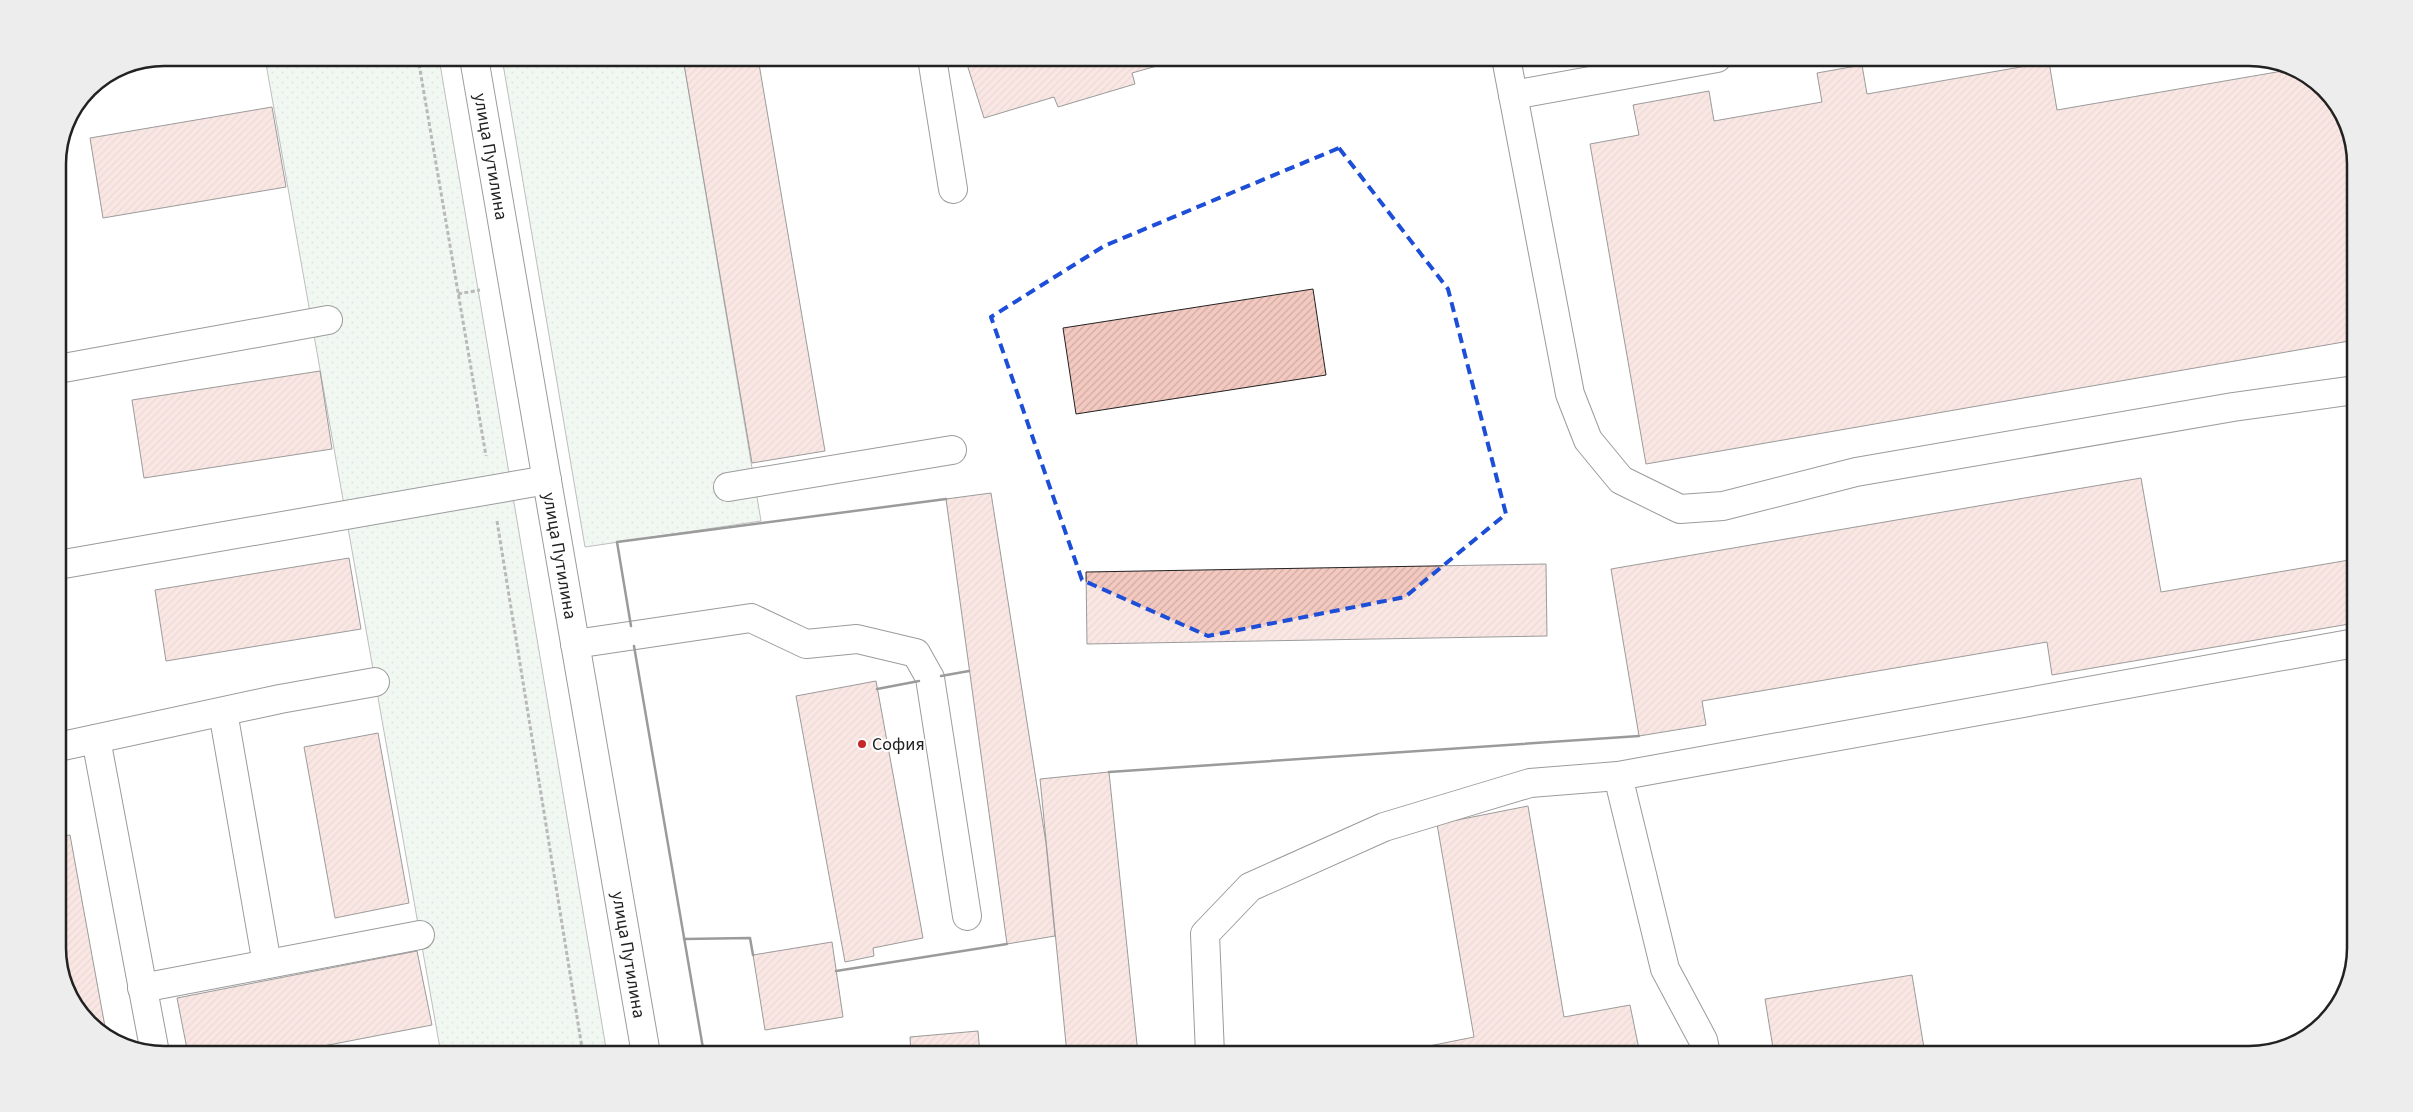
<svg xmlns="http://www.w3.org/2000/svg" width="2413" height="1112" viewBox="0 0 2413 1112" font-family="'Source Sans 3',sans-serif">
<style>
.park{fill:url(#park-dots);stroke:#6f6f6f}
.building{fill:url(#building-hatch);stroke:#222}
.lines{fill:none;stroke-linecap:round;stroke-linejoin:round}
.minor-casing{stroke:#222;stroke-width:30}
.path{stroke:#646464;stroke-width:3;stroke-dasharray:4 2.5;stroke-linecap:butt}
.minor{stroke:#fff;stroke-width:28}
.wall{stroke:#222;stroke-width:2.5}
.marked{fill:none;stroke:#1d4ed8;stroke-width:4;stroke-dasharray:10 6;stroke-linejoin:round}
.poi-dot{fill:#c62828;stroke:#fff;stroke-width:2}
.labels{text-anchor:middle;stroke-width:4;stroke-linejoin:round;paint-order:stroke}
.street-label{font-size:18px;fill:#222;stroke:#fff}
.poi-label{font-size:18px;fill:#222;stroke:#fff;text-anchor:start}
.rim{fill:none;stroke:#222;stroke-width:2.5}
</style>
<defs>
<pattern id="park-dots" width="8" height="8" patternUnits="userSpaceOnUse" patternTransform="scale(1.25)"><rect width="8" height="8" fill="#e0efe3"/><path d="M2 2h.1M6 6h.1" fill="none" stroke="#c0cdc2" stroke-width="1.8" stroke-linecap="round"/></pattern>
<pattern id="building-hatch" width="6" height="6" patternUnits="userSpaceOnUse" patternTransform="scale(1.25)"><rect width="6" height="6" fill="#f3c9c0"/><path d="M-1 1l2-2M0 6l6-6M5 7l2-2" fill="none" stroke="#d0aca5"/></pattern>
</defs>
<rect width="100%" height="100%" fill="#fff"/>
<g class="park">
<polygon points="265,58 439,58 607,1054 441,1054"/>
<polygon points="502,58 683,58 761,521 585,547"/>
</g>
<g class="building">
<polygon points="683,58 758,58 825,451 752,463"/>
<polygon points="965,58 1185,58 1132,73 1135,84 1058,107 1054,97 984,118"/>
<polygon points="2049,62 2057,110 2294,69 2337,105 2355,158 2355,340 1646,464 1590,144 1639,135 1633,105 1709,91 1714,121 1822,102 1817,73 1862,65 1867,94"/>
<polygon points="272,107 286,187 103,218 90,138"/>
<polygon points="1313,289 1326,375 1076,414 1063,328"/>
<polygon points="320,371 332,449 144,478 132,400"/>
<polygon points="58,465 62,492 58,493"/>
<polygon points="2141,478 2161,592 2355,559 2355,623 2052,675 2047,642 1702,701 1706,725 1639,736 1611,569"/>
<polygon points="991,493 1046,843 1055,936 1007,944 946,499"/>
<polygon points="349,558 361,629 166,661 155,590"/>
<polygon points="1546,564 1547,636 1087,644 1086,572"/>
<polygon points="876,681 923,938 873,948 874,956 845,962 796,696"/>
<polygon points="378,733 409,903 335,918 304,747"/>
<polygon points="1109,772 1138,1054 1067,1054 1040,779"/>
<polygon points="1528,806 1564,1017 1630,1005 1640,1054 1389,1054 1474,1037 1437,824"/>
<polygon points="70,835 106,1032 76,1007 58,955 58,837"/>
<polygon points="832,942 843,1017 765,1030 753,955"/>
<polygon points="417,951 432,1025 282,1054 188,1054 177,998"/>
<polygon points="1912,975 1925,1054 1774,1054 1765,999"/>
<polygon points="978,1031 980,1054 911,1054 910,1037"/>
</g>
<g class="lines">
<g class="minor-casing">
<g id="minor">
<path id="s1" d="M474,58l172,996"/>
<polyline points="932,58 953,189"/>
<polyline points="1506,58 1570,394 1588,440 1621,480 1680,509 1723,506 1856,472 2233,407 2355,390"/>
<polyline points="1513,95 1717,58"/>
<polyline points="58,369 328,320"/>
<polyline points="728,487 952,450"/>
<polyline points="58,565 547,480"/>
<polyline points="575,644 751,618 806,644 857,639 916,653 930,678 967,916"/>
<polyline points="223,712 267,964"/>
<polyline points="96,739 155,1053"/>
<polyline points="58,747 280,699 375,682"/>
<polyline points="1618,776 1665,969 1703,1040 1706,1054"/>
<polyline points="142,988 420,935"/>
<polyline points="1210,1054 1205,934 1250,887 1384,827 1530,783 1618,776 2355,643"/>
</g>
</g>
<g class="path">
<polyline points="418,58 486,456"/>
<polyline points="458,294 480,290"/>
<polyline points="497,521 583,1054"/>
</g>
<use href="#minor" class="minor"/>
<g class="wall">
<polyline points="631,626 617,542 946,499"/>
<polyline points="634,646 704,1054"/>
<polyline points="941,676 969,671"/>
<polyline points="877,689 919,681"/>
<polyline points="1109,772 1639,736"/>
<polyline points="684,939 750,938 753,955"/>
<polyline points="836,971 1007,944"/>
</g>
</g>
<path d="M0 0H2413V1112H0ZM1339,148l109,141 58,225 -101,83 -197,39 -126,-56 -91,-263 113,-71z" fill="#fff" fill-opacity=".55" fill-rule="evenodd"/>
<path class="marked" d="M1339,148l109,141 58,225 -101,83 -197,39 -126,-56 -91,-263 113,-71z"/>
<circle class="poi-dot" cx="862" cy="744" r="5"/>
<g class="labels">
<g class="street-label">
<text dy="6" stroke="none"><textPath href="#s1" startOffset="100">улица Путилина</textPath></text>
<text dy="6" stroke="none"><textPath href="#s1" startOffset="505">улица Путилина</textPath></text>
<text dy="6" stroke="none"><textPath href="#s1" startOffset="910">улица Путилина</textPath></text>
</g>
<g class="poi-label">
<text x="872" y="750">София</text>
</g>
</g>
<path d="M0 0H2413V1112H0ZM164 66H2249A98 98 0 0 1 2347 164V948A98 98 0 0 1 2249 1046H164A98 98 0 0 1 66 948V164A98 98 0 0 1 164 66Z" fill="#ededed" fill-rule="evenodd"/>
<path class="rim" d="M164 66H2249A98 98 0 0 1 2347 164V948A98 98 0 0 1 2249 1046H164A98 98 0 0 1 66 948V164A98 98 0 0 1 164 66Z"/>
</svg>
